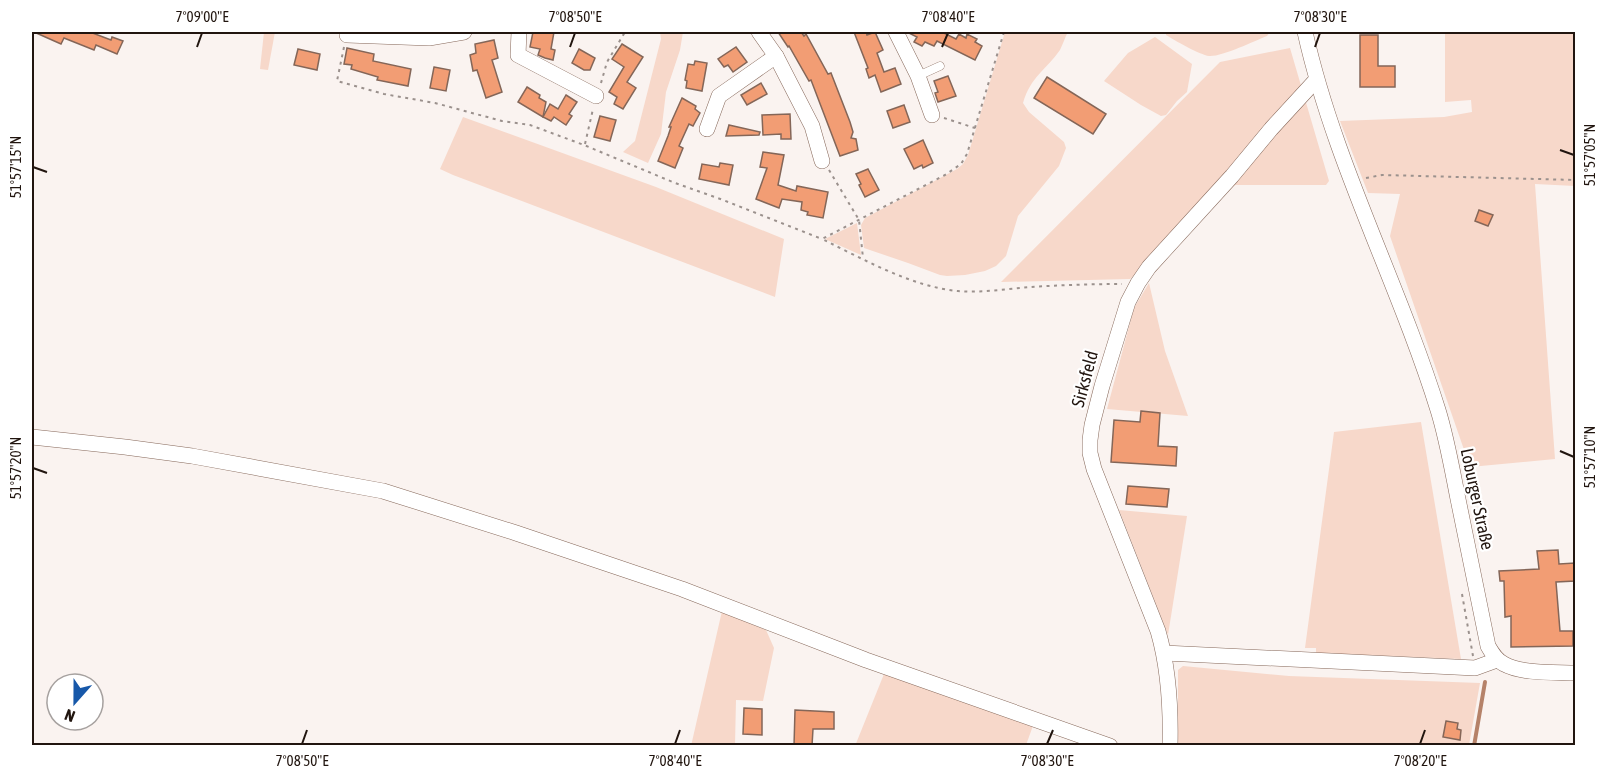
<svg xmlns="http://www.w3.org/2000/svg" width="1607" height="777" viewBox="0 0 1607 777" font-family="'Asap Condensed',sans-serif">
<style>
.green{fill:#f7d8ca}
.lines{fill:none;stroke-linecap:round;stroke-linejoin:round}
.stream{stroke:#b58269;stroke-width:4}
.building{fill:#f29d74;stroke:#846658;stroke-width:1.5}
.service-casing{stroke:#86685a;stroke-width:9}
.minor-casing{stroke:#86685a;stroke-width:16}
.path{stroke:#9b918d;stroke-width:2;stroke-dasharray:3 4.5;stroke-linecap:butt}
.service{stroke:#fff;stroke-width:8}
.minor{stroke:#fff;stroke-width:15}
.ticks{fill:none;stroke:#21150f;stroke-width:2}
.labels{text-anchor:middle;stroke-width:4.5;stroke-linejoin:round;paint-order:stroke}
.street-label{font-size:18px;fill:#21150f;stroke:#fff}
.neatline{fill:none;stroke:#21150f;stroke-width:2}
.ticks-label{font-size:15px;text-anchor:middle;fill:#21150f}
</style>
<rect width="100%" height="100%" fill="#faf3f0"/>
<g class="green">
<polygon points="264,32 275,32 268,70 260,69"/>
<polygon points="660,32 683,32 680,50 666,92 661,134 648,163 623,152 635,141 661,39"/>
<path d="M1005,32h63c-3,5 -5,12 -8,18 -14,20 -29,26 -37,53l6,9 35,30 2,6 -7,18 -41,50 -12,40 -10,10 -11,5 -20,4 -18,1 -7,-1 -32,-12 -44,-15 -3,-23 4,-7 92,-49 6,-5 5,-9z"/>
<path d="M1166,32h104l-3,4c-13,5 -45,21 -58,20 -9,-1 -35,-16 -43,-21z"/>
<polygon points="1445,32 1575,32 1575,186 1535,184 1555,459 1470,467 1390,236 1400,194 1368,193 1340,121 1444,117 1472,112 1471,100 1445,102"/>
<polygon points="1155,37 1192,64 1187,92 1177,101 1166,115 1161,116 1141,105 1104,81 1128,53"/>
<polygon points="1290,48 1329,181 1326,185 1235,185 1146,264 1130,279 1001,282 1220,62"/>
<polygon points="463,117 656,187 784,239 775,297 453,175 440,169"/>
<polygon points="857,223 861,255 825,239"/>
<polygon points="1149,283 1165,351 1188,416 1107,409 1134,308"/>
<polygon points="1421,422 1461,659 1316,653 1316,648 1305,648 1334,432"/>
<polygon points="1119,510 1187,516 1168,635"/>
<polygon points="722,611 766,630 774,648 763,701 736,700 735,745 691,746"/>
<polygon points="1183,666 1289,676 1480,683 1469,745 1178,746 1178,670"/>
<polygon points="884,674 1034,723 1026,745 855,746"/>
</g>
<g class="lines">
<polyline class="stream" points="1474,746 1485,682"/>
</g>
<g class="building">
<polygon points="34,32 90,32 111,40 112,37 123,41 117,54 96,45 94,50 64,38 61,44"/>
<polygon points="533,32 554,32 551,49 555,50 553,60 545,58 538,55 540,49 530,47"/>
<polygon points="778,32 801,32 804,36 806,34 828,74 831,73 850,122 853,132 851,138 856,139 858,150 840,156 811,80 809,81 789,46 788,47"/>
<polygon points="854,32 866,32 867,35 875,32 883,50 877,53 884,72 895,68 901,84 881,92 875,75 869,78 866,69 868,68"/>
<polygon points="907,32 942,32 956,39 959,34 966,38 967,34 977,39 975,42 982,46 975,60 937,41 934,46 925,42 922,46 914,42 917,37"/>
<polygon points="1360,35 1378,35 1378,66 1395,66 1395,87 1360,87"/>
<polygon points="494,40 498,58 492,60 502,92 486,98 477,70 473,71 470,55 476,53 475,44"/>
<polygon points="622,44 643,57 627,82 636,88 623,109 614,104 617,97 609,92 624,67 612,59"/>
<polygon points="736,47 747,62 733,72 728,65 724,67 718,59"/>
<polygon points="347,48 374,54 373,61 411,69 408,86 377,80 378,77 351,69 352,65 344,64"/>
<polygon points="298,49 320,54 317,70 294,65"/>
<polygon points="579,49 595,58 590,70 584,70 572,63"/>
<polygon points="695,61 707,63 702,91 686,88 687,81 685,80 688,64 694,65"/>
<polygon points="434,67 450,70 446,91 430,88"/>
<polygon points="948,76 956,96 938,102 935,93 938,92 934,81"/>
<polygon points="1047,77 1106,114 1093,134 1034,98"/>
<polygon points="761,83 767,94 747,105 741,95"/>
<polygon points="527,87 540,95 539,98 546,102 543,117 518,102"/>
<polygon points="566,95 577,102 569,114 572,116 566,125 554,117 551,121 543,117 550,104 558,109"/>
<polygon points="682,98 696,106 695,109 700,113 693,126 689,124 679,146 683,148 675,168 658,161 668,136 671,127 669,127"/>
<polygon points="904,105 910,122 893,128 887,111"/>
<polygon points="790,114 791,139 781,139 781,134 763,135 762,115"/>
<polygon points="600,116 616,120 610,141 594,137"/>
<polygon points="729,125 760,132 759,135 726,136"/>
<polygon points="923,140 933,163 923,168 922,165 914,169 904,149"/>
<polygon points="763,152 784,155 778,185 796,191 797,186 828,192 823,218 807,215 808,212 801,210 802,202 782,199 779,208 756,199 767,168 760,167"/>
<polygon points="720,163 733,165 729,185 699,179 702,164 719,167"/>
<polygon points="868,169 879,190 865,197 859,185 861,184 856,174"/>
<polygon points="1479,210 1493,215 1488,226 1475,221"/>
<polygon points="1141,411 1160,413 1158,446 1177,447 1176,466 1111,462 1114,420 1140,422"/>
<polygon points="1128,486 1169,489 1167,507 1126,504"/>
<polygon points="1558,550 1559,564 1575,563 1575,581 1556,582 1560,631 1573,631 1573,646 1511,647 1511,616 1505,617 1504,581 1500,581 1499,571 1539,569 1537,551"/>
<polygon points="744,708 762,709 762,735 743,734"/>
<polygon points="795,710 834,712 834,729 813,729 812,746 794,746"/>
<polygon points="1446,721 1458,723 1457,729 1461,730 1460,740 1443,737"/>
</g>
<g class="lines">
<g class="service-casing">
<polyline id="service" points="918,76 940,66"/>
</g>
<g class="minor-casing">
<g id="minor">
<polyline points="347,32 347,35 429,38 464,32"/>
<polyline points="519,32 518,55 596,96"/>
<polyline points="759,32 776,56 812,126 822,161"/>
<polyline points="896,32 918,76 932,115"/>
<path d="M1305,32c29,130 93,250 133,378 9,29 14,59 20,89 10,49 20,98 30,147 4,7 8,14 16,18 18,10 51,8 72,9"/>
<polyline points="707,129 719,96 776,56"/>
<polyline points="32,437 125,447 192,456 383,491 516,533 682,589 866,660 1110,746"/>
<polyline points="1164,653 1475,668 1497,660"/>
<path d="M1170,746c1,-40 -1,-77 -12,-115l-64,-162 -4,-16v-13l2,-15 10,-39 26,-84 10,-19 11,-16 83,-91 39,-47 45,-49"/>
</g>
</g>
<g class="path">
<path d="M1004,32l-37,122 -6,10 -16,11 -123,64c41,20 90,48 136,52 24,2 49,-2 73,-4 30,-2 61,-3 91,-3"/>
<polyline points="344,47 337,81 384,94 435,103 502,121 530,125 584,145 675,183 723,200 822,239"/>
<polyline points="601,83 607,62 625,32"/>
<polyline points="944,118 975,128"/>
<polyline points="585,144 593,109"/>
<polyline points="829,170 859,220 863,258"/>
<polyline points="1366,178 1382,175 1576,180"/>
<polyline points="1462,594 1473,656"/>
</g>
<use href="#service" class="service"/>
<use href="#minor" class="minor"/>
</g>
<path class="ticks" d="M197,47l5,-14M570,47l5,-14M942,47l6,-14M1315,47l5,-14M1560,150l14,5M33,167l14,5M1560,451l14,6M33,468l14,5M302,744l5,-14M675,744l5,-14M1047,744l6,-14M1420,744l5,-14"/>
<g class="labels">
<g class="street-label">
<text transform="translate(1085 379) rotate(-75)" y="6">Sirksfeld</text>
<text transform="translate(1477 499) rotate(78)" y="6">Loburger Straße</text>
</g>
</g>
<rect width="1607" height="777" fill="none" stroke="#ffffff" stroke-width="66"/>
<g transform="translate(75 702) rotate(201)"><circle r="28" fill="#ffffff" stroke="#a6a19f" stroke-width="1.5"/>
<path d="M0-4.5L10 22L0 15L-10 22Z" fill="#1758a9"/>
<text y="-9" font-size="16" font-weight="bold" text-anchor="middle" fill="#21150f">N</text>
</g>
<rect x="33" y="33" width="1541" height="711" class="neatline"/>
<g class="ticks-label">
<text x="202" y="22">7°09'00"E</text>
<text x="575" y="22">7°08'50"E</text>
<text x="948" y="22">7°08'40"E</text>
<text x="1320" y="22">7°08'30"E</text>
<text transform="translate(1590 155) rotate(-90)" y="5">51°57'05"N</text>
<text transform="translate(16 167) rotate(-90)" y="5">51°57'15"N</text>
<text transform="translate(1590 457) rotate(-90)" y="5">51°57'10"N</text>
<text transform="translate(16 468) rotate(-90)" y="5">51°57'20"N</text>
<text x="302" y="766">7°08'50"E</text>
<text x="675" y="766">7°08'40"E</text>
<text x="1047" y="766">7°08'30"E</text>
<text x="1420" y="766">7°08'20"E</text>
</g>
</svg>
